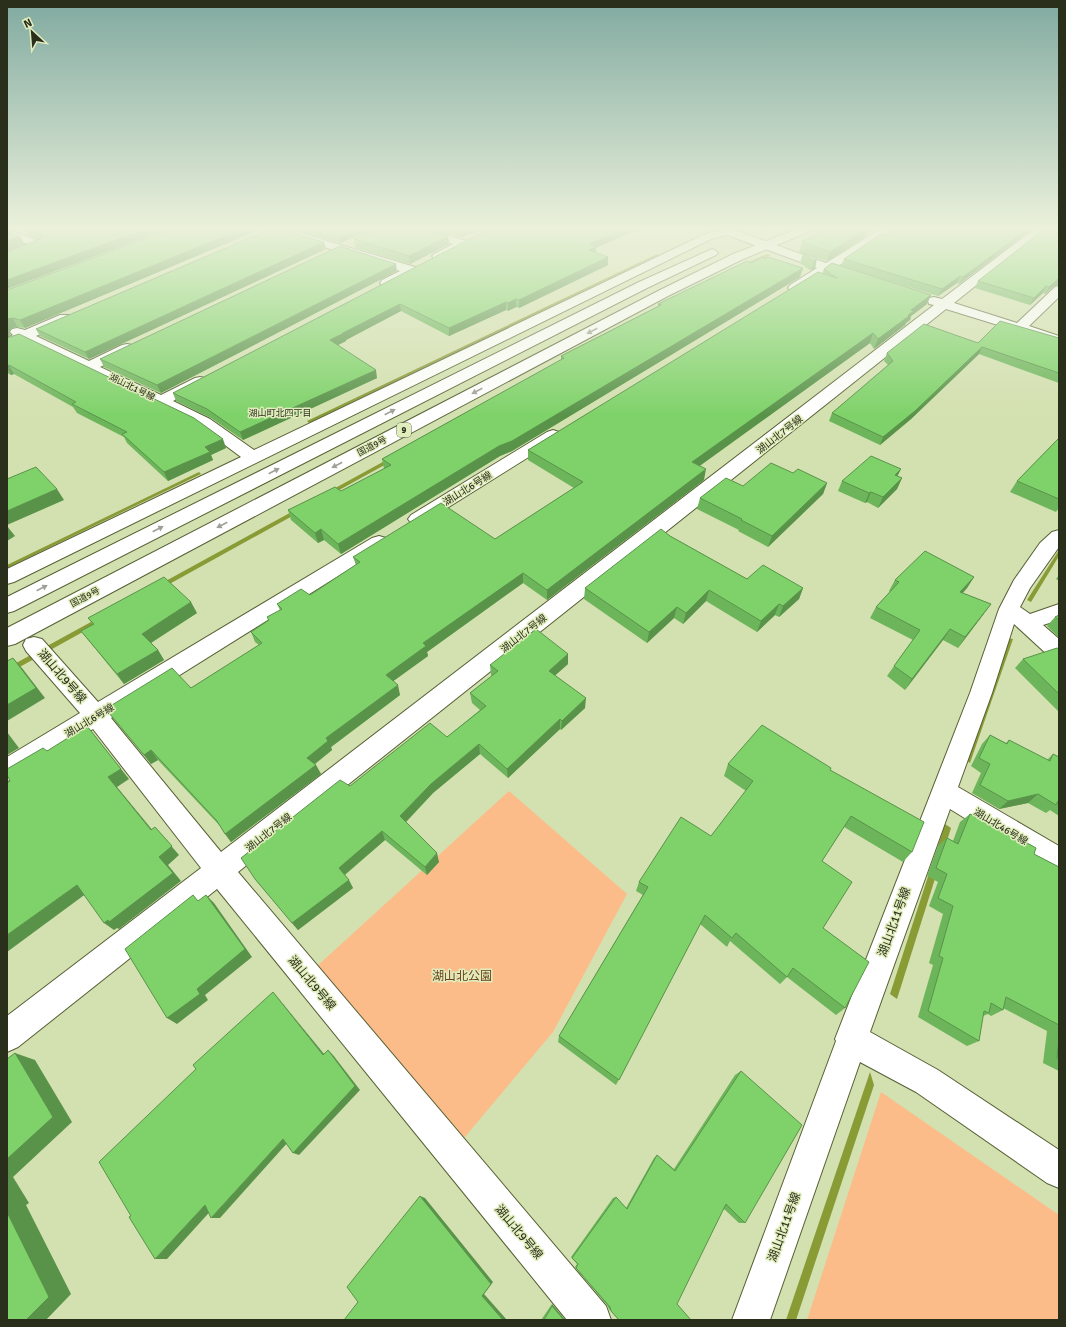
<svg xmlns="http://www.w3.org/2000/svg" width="1066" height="1327" viewBox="0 0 1066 1327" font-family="Signika,'Noto Sans JP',sans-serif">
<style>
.green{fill:#fbbc8a}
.water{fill:#889b35}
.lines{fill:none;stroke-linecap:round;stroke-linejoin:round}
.minor-casing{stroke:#566034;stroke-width:2}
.highway-casing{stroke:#566034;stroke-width:2}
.minor{fill:#fff;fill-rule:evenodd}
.highway{fill:#fff;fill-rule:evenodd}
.wall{fill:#6db55b}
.shaded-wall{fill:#59934a}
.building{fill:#7fd26a;stroke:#59934a}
.oneway{fill:#9fa199}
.labels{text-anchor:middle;stroke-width:3;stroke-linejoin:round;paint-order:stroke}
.far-street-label{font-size:9px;fill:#2a2f1c;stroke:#e1edbc}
.far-neighbourhood-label{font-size:9px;fill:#2a2f1c;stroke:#e1edbc}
.shield{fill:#e1edbc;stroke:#61684c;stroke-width:1}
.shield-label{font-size:9px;font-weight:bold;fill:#2a2f1c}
.street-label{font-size:10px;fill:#2a2f1c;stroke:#e1edbc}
.near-street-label{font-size:12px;fill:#2a2f1c;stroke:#e1edbc}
.near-park-label{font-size:12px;fill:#6b411d;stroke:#e1edbc}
</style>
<rect width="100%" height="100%" fill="#d3e0af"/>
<g class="green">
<polygon points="509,791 627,894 553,1032 464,1138 315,968"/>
<polygon points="881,1092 1059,1215 1059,1320 807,1320"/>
</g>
<g class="water">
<polygon points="657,254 659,255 309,423 307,421"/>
<polygon points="767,254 771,255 704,288 7,674 7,668 744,264"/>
<polygon points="199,472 201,474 7,568 7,565"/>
<polygon points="1059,550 1059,556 1031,602 1027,600"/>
<polygon points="1008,638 1013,639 970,763 967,761"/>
<polygon points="945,824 951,828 897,999 890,994"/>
<polygon points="870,1072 874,1085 796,1320 786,1320"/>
</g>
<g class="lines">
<g class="minor-casing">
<g id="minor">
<polygon points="274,230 290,230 415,267 417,270 415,273 390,286 382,286 380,283 382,280 400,271 276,232"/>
<polygon points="413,230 429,230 467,241 469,243 467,245 438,260 434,258 432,256 434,254 453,244 414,232"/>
<polygon points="720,230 734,230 826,263 879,230 892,230 835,268 833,271 829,272 798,291 790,291 788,288 790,285 817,268 727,235 711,239 14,582 7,584 7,569 241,457 198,425 24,341 7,347 7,338 13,335 10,332 12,329 17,328 25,330 60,315 70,315 72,318 70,321 36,336 89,361 122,345 127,344 132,345 134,348 132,351 100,367 161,395 195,378 200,377 205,378 207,381 205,384 173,401 210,419 254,450 703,235"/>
<polygon points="1033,230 1045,230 954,303 1017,323 1055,287 1059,286 1059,297 1029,326 1059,336 1059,344 946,309 238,872 606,1306 611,1320 567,1320 217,889 18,1047 7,1052 7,1016 201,868 93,729 16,778 7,781 7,757 80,713 26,651 23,645 26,639 34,637 42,639 98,702 372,538 379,536 386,538 388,542 386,546 111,718 221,852 934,305 929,304 928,301 929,298 934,297 942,299"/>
<polygon points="13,232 43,242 45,244 43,246 7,260 7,252 28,244 9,237 7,235"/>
<polygon points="553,430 559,432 561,435 559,438 423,523 417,525 411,523 408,519 411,515 547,432"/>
<polygon points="1059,530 1059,547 1030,588 1020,607 1030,614 1059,604 1059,620 1043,625 1059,639 1059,660 1051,658 1014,624 992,693 958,787 1059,846 1059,874 1049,870 950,809 870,1032 938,1070 1059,1150 1059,1188 1047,1183 916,1092 860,1062 770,1320 732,1320 836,1041 835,1039 970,693 999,609 1014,580 1040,543 1052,532"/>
</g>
</g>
<g class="highway-casing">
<g id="highway">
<polygon points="795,230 810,230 808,232 741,260 668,296 15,644 7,646 7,628 660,290 733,254"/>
<polygon points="712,249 716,251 718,253 716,255 647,288 14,611 7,613 7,597 639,282"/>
</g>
</g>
<use href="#minor" class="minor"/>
<use href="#highway" class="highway"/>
</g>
<g class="wall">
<polygon points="26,230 166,230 40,240 29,236"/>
<polygon points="169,230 256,230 256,231 25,328 17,327 12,328 9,332 10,335 7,337 7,290"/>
<polygon points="294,230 370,230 340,243"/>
<polygon points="433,230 479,230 462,237"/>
<polygon points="487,230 596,248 596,252 608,257 608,265 519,308 516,307 508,311 506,310 449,336 401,311 346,340 346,341 338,345 377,378 243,440 211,418 176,401 173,393"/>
<polygon points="824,230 868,230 865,237 827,261 799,252 802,242"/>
<polygon points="1031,230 959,284 957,283 938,296 841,266 844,259 884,235"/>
<polygon points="1059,230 1059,285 1054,286 1045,294 1043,293 1030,305 975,288 978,281"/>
<polygon points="448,236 449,244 410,264 355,248 354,239"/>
<polygon points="326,249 89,359 40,336 36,329"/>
<polygon points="803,253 817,258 815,268 811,271 800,263"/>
<polygon points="765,259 803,268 800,277 512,451 500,456 341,554 324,540 318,543 291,520 288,510 341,491 384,469 382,459 561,360 561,356 658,306 658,304 752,263"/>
<polygon points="824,269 927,304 911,316 910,320 906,323 905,325 874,349 870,343 699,466 704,480 547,600 523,583 427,652 428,656 393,681 400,695 331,747 332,750 315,764 321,774 231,842 220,826 158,760 151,764 109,713 191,688 259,645 255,642 251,632 269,620 267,617 280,610 277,604 310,595 356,565 353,557 495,539 574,488 528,460 528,450 822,274"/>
<polygon points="397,271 161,393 104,367 100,359"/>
<polygon points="7,338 226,448 211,455 213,460 168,481 127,443 124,437 77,413 73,407 14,374 11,375 7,373"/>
<polygon points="1059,338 1059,383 979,354 911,419 880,445 829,421 832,413 888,365 884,361 887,353 978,343"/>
<polygon points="1059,438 1059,508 1056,512 1010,492 1017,481"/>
<polygon points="901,469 897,476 902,478 897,489 878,508 867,502 865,503 838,491 842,481"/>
<polygon points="793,473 827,483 823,494 768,547 738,531 739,530 697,509 700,498"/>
<polygon points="670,536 747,579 803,588 799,599 779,617 775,615 757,632 706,601 683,624 674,618 647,643 584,599 585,588"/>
<polygon points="1059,575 1059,581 1056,579"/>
<polygon points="974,577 967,588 963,593 991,604 958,648 943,640 905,690 887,676 894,666 913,640 870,618 876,607 890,592 889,591 895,580"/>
<polygon points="197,613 151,643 158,650 164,660 124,684 89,641 81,631 93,625 88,618"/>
<polygon points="1059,615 1059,638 1047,626 1055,617"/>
<polygon points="1059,649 1059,712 1015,668 1023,659"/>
<polygon points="568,654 568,664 555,675 585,708 561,730 560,729 508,778 480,754 433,793 406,822 439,862 427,875 385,840 345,875 353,888 298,930 255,879 350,786 447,737 480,710 472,703 470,693 492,676 491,675 490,665"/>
<polygon points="990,735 1006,743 1009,740 1047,760 1053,754 1059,757 1059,816 1050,810 1046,813 1028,803 999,809 972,793 981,773 971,766 982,744"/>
<polygon points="728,764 830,770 912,852 903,862 844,827 822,861 823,928 845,1008 836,1015 787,977 780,984 730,941 727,947 700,924 616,1085 558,1042 559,1036 643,895 636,891 639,882 711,836 746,791 724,776"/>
<polygon points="970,814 1034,854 1059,867 1059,1071 1043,1063 1047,1031 1003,1008 1003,1010 991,1016 988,1014 983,1016 979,1041 967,1046 918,1017 933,965 929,963 943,914 929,906 938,882 927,876 938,846 947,838 953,841 960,822"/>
<polygon points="741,1071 745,1223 739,1223 724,1209 619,1320 609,1309 607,1305 575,1267 577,1264 571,1257 613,1198 616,1197 626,1208 654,1158 657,1155 674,1169 735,1075"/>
<polygon points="552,1304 565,1320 541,1320"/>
</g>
<g class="shaded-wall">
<polygon points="143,230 166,230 7,289 7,280"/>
<polygon points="240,230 256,230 256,231 25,328 20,320"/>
<polygon points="359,230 370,230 340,243 339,238"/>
<polygon points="461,230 479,230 462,237"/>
<polygon points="622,230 636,230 596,248 596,254 589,257 589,244"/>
<polygon points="865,230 868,230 865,237 827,261 830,252"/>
<polygon points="1026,230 1031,230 959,284 963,277"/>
<polygon points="20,236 24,244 7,251 7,241"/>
<polygon points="448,236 449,244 410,264 409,256"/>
<polygon points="324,242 326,249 89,359 85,352"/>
<polygon points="608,257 608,265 519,308 519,300"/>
<polygon points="817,258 815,268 811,271 814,261"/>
<polygon points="396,264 397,271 161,393 157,385"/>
<polygon points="803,268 800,277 512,451 500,456 341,554 338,544 499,446"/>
<polygon points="960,276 957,283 938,296 942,289"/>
<polygon points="1058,279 1059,279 1059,285 1054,286 1045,294 1049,287"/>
<polygon points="1046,286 1043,293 1030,305 1034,298"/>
<polygon points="931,295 927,304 911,316 910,320 906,323 905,325 874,349 878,339 911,310"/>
<polygon points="516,299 516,307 508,311 508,303"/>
<polygon points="506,302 506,310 449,336 449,328"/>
<polygon points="400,304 401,311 346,340 346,341 332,348 330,340 343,333"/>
<polygon points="13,318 17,327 12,328 9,332 10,335 7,337 7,319"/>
<polygon points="873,333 870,343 690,473 692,462"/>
<polygon points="982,347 979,354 911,419 880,445 883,437"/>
<polygon points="9,365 14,374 11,375 7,368 7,366"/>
<polygon points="376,370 377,378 243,440 240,432"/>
<polygon points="223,439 226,448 211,455 213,460 168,481 164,472 205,447"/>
<polygon points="706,469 704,480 547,600 547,590"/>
<polygon points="901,469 896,479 895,475"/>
<polygon points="902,478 897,489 878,508 883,497"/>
<polygon points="827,483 823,494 768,547 772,536"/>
<polygon points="57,489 64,500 7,525 7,511"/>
<polygon points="871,492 867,502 865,503 869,493"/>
<polygon points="7,526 15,536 7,541"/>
<polygon points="321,529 324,540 318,543 315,533"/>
<polygon points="523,573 523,583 427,652 428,656 388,685 386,675 423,643"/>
<polygon points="974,577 967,588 953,603 960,592"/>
<polygon points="803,588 799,599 779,617 783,606"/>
<polygon points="709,590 706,601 683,624 686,613"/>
<polygon points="191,602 197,613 149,644 142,634"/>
<polygon points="779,604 775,615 757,632 761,621"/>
<polygon points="991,604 983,615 958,648 965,637"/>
<polygon points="677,607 674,618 647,643 649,632"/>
<polygon points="950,629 943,640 905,690 912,679"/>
<polygon points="158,650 164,660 124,684 117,674"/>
<polygon points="568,654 568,664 549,681 549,671"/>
<polygon points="13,658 22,668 45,698 7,721 7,705"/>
<polygon points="398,685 400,695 331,747 332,750 311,767 307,758 326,738"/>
<polygon points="586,698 585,708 561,730 562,721"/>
<polygon points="560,719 560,729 508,778 507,769"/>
<polygon points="87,726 95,736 129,779 117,787 159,838 151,830 108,777"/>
<polygon points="7,732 19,748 7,755"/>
<polygon points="479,744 480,754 433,793 403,825 400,816 431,784"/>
<polygon points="151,750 158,760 151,764 144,755"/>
<polygon points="316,765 321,774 231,842 225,834"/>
<polygon points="1038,794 1028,803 999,809 1008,801"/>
<polygon points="155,827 179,855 168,865 181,881 119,929 117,928 114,930 104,923 159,857"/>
<polygon points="382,831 385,840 343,876 339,868"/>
<polygon points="437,853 439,862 427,875 425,867"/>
<polygon points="349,880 353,888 298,930 292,923"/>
<polygon points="77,885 87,893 7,952 7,935"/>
<polygon points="206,895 214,903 252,957 205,995 208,1000 177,1024 167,1018 197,989"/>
<polygon points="273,992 279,999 329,1060 323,1055"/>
<polygon points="328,1050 333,1055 360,1090 299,1155 293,1153"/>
<polygon points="15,1053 35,1060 72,1122 13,1177 29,1203 26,1205 71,1294 46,1320 26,1320 7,1212 7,1159"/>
<polygon points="283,1139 289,1141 220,1218 211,1218"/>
<polygon points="420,1196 425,1198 493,1282 484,1294 507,1320 503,1320 482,1296"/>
<polygon points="205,1205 215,1206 167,1259 155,1259"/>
<polygon points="552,1304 565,1320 564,1320 552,1306"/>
</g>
<g class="building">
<polygon points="29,230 143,230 7,280 7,252 40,239 43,236 40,233"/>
<polygon points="169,230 240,230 20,320 13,318 7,319 7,290"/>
<polygon points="268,230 283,230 324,242 85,352 36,329"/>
<polygon points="309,230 359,230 339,238"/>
<polygon points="375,230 427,230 448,236 409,256 354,239"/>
<polygon points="487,230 622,230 589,244 596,247 589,250 608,257 519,300 516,299 508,303 506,302 449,328 400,304 343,333 344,333 330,340 376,370 240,432 207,409 173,393"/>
<polygon points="824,230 865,230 830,252 802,242"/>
<polygon points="894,230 1026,230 963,277 960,276 942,289 844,259 881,234 884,235"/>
<polygon points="1043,230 1059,230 1059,279 1058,279 1049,287 1046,286 1034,298 978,281"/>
<polygon points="7,233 20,236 7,241"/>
<polygon points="340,246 396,264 157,385 100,359"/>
<polygon points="803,253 817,258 814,261"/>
<polygon points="762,257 765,259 768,257 803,268 512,441 499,446 338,544 321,529 315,533 288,510 335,487 341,491 391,465 382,459 564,358 561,356 661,305 658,304 747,261 752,263"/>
<polygon points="832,263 931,295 911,310 914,311 908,315 909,316 878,339 873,333 692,462 706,469 547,590 523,573 423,643 426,646 386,675 398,685 326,738 328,741 307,758 316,765 225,834 217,821 151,750 144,755 109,713 115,709 112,705 172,668 191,688 262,643 251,632 269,620 267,617 282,609 277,604 301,589 310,595 360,562 353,557 441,503 495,539 583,482 528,450 818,272 837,278 824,269"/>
<polygon points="1000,321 1059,338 1059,373 982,347 915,411 883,437 832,413 893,361 887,353 924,324 978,343"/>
<polygon points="19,334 194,418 223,439 205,447 210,452 164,472 122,434 127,432 72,404 76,402 9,365 7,366 7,338"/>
<polygon points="1059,438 1059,499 1017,481"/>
<polygon points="871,456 901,469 895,475 902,478 883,497 871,492 869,493 842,481"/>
<polygon points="771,463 793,473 798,469 827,483 772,536 741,520 742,519 700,498 726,478 743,486"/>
<polygon points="36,467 57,489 7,511 7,479"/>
<polygon points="661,529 670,536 747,579 763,565 803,588 783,606 779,604 761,621 709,590 686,613 677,607 649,632 585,588"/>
<polygon points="925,551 974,577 960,592 991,604 965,637 950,629 912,679 894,666 920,630 876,607 899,582 895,580"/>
<polygon points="164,577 191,602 142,634 158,650 117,674 81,631 94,624 88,618"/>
<polygon points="1059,615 1059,620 1055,617"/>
<polygon points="536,629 568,654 549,671 586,698 562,721 560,719 507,769 479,744 431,784 400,816 437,853 425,867 382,831 339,868 349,880 292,923 255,879 241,858 340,780 350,786 430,723 447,737 486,706 470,693 498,671 490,665"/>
<polygon points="1057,648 1059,649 1059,694 1023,659"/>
<polygon points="13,658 36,688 7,705 7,661"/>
<polygon points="762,725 831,768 830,770 924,822 912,852 851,816 822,861 852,882 823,928 869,962 845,1008 793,968 787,977 736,933 732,938 705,915 619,1080 559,1036 648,887 639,882 681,817 711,836 753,781 728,764"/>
<polygon points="87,726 121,769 108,777 151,830 155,827 172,846 159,857 173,873 109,922 108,920 104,923 77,885 7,935 7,783 10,781 7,775 7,769 43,748 47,751"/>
<polygon points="990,735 1007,744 1009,740 1050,761 1053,754 1059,757 1059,801 1058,801 1056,805 1038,794 1008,801 980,785 990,764 979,758"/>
<polygon points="970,814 1029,844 1036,848 1034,854 1059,867 1059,1025 1006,997 1003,1010 991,1003 989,1013 984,1011 979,1041 928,1011 943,958 939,956 953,906 938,898 947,874 936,868 947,838 958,844"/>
<polygon points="193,895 198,901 206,895 245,949 197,989 200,994 167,1018 125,949"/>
<polygon points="273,992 323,1055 328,1050 355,1086 293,1153 283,1139 211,1218 205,1205 155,1259 129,1217 131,1216 99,1162 196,1069 193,1065"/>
<polygon points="1059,1039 1059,1059 1057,1058"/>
<polygon points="15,1053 53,1117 7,1159 7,1059"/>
<polygon points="741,1071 802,1125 745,1223 726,1204 677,1304 691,1320 619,1320 611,1311 610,1307 576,1268 578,1264 572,1258 616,1197 627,1209 657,1155 675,1171"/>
<polygon points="420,1196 491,1284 482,1296 503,1320 344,1320 358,1302 347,1287"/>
<polygon points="7,1212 49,1297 26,1320 7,1320"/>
<polygon points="552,1306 564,1320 544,1320"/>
</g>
<defs><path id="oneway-solid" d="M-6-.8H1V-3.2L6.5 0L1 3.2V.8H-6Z"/></defs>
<g class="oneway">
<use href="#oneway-solid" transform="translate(592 331) rotate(152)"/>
<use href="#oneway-solid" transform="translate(477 391) rotate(152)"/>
<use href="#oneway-solid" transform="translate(390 412) rotate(-27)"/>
<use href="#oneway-solid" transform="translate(337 465) rotate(152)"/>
<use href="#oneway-solid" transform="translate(274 471) rotate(-27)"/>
<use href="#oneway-solid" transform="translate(222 525) rotate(152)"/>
<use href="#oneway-solid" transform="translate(158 529) rotate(-27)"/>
<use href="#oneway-solid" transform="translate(42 588) rotate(-27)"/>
</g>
<linearGradient id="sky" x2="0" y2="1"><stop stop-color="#81aaa0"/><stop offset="0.55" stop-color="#ebf1db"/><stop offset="1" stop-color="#ebf1db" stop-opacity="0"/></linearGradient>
<rect width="1066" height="415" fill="url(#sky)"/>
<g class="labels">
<g class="far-street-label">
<text transform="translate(132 387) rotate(26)" y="3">湖山北1号線</text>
<text transform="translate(372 446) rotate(-28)" y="3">国道9号</text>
<text transform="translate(85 597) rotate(-28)" y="3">国道9号</text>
</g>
<g class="far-neighbourhood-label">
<text x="280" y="416">湖山町北四丁目</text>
</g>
<rect class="shield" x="397" y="423" width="14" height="14" rx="3"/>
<g class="shield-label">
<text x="404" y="433">9</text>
</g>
<g class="street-label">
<text transform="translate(779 434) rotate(-38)" y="4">湖山北7号線</text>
<text transform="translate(467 488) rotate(-32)" y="4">湖山北6号線</text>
<text transform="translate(523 633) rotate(-38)" y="4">湖山北7号線</text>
<text transform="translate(89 720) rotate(-31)" y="4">湖山北6号線</text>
<text transform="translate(1001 826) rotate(31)" y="4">湖山北46号線</text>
<text transform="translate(268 832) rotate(-38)" y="4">湖山北7号線</text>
</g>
<g class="near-street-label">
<text transform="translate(62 676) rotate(49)" y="4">湖山北9号線</text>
<text transform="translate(894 922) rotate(-70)" y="4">湖山北11号線</text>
<text transform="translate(312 983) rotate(50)" y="4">湖山北9号線</text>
<text transform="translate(784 1227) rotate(-70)" y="4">湖山北11号線</text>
<text transform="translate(519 1232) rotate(50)" y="4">湖山北9号線</text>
</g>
<g class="near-park-label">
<text x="462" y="980">湖山北公園</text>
</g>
</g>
<rect width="1066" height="1327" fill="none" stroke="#2a2f1c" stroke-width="16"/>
<g transform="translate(32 32) rotate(334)" stroke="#e1edbc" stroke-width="3" paint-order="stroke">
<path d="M0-3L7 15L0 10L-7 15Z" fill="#2a2f1c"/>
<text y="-6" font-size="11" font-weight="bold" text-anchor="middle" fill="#2a2f1c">N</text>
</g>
</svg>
